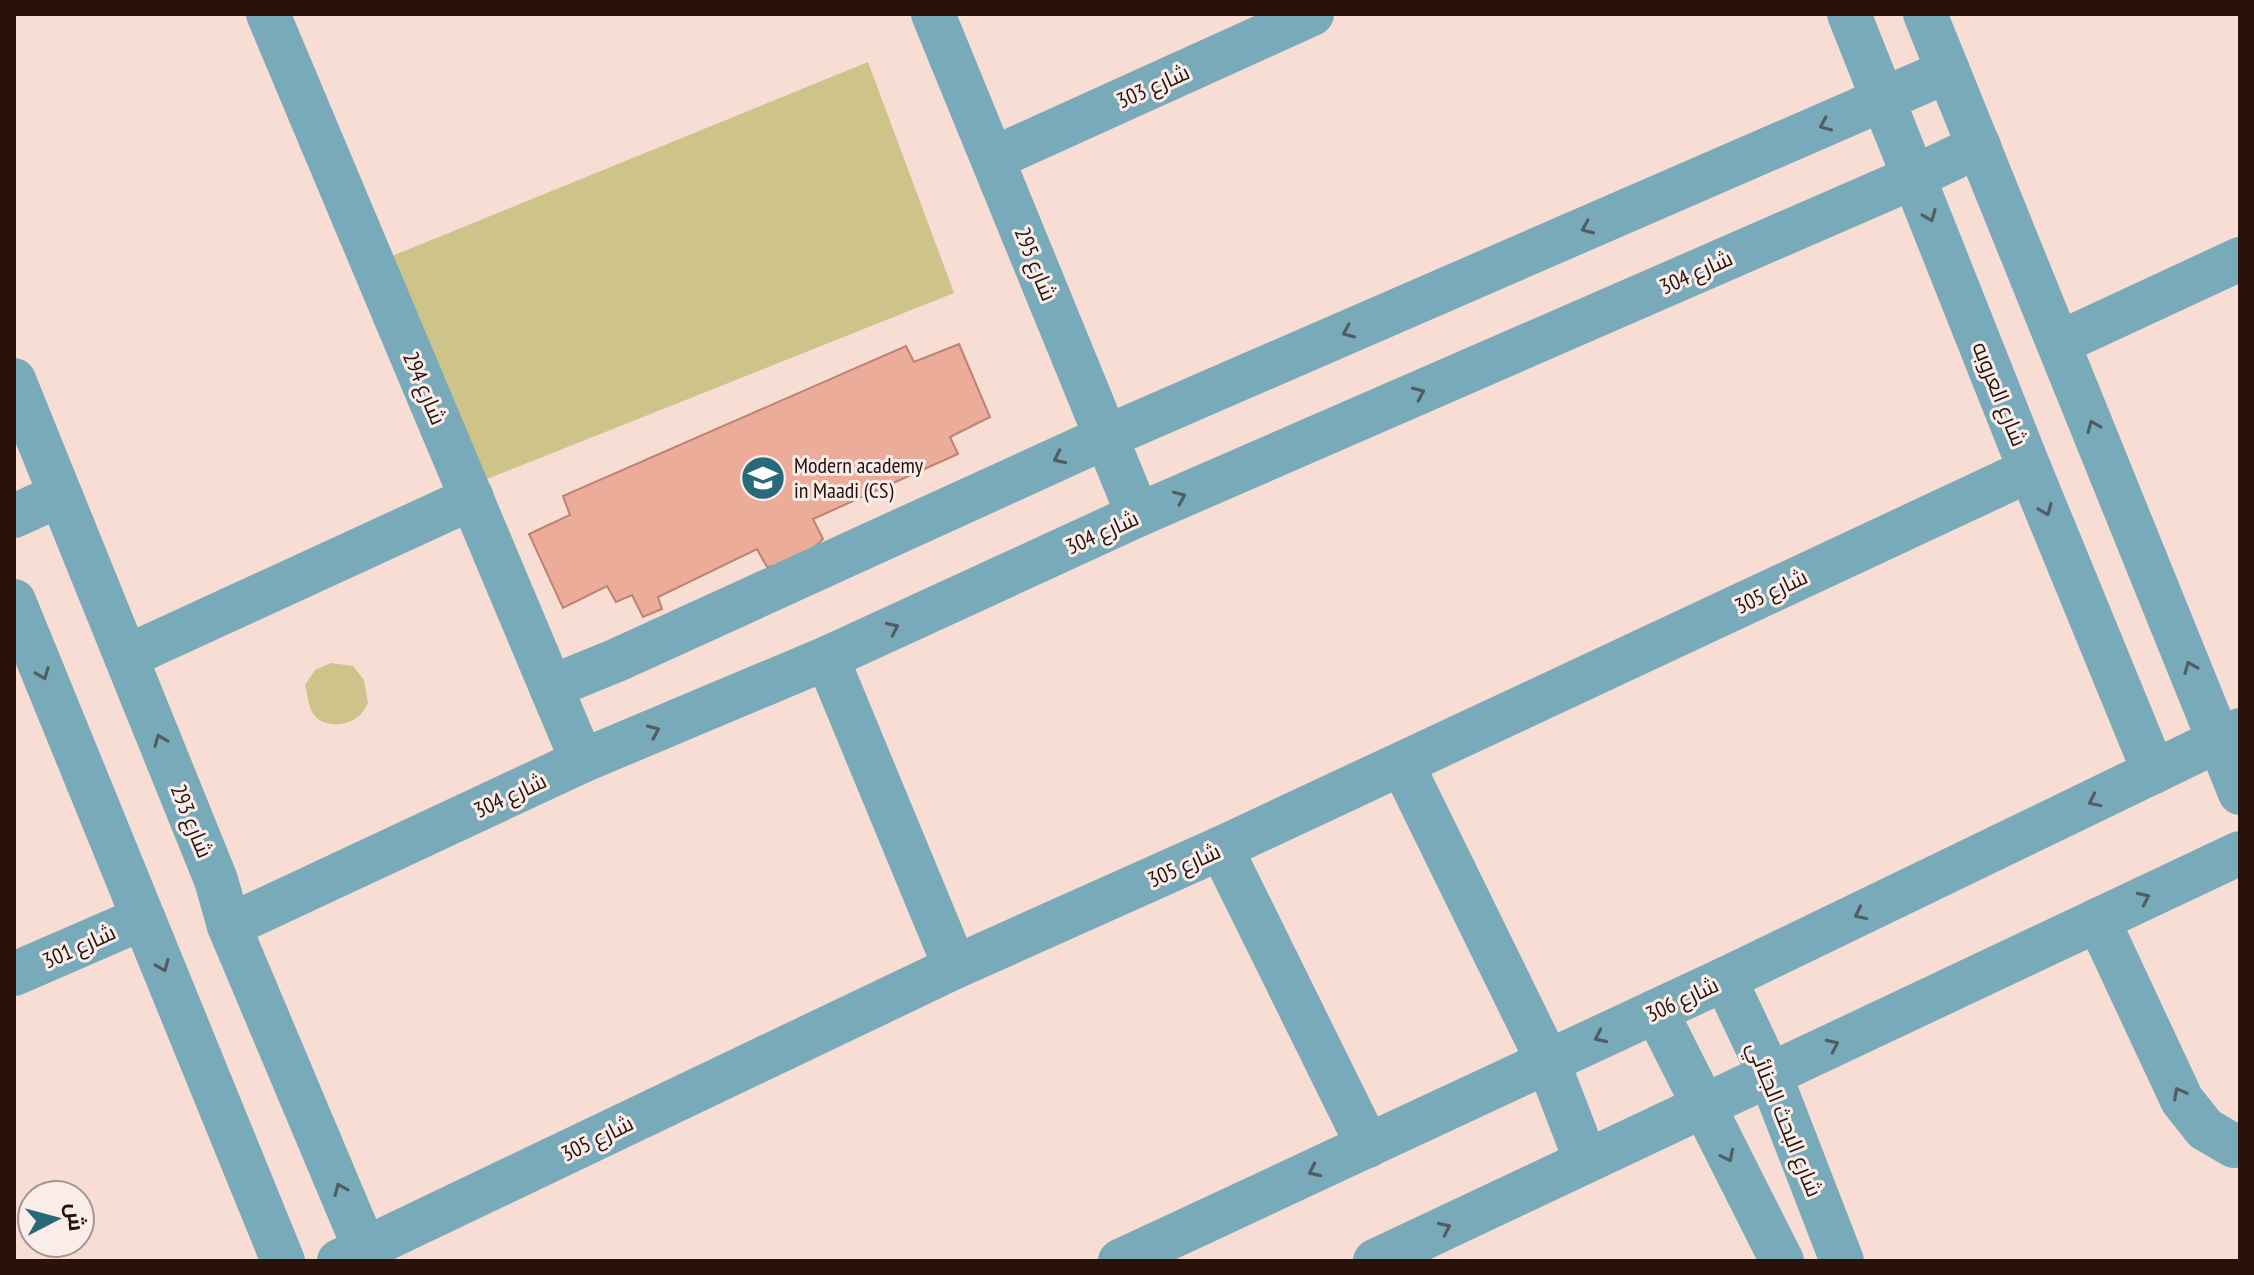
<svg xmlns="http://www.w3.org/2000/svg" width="2254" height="1275" viewBox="0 0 2254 1275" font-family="'PT Sans Narrow',Cairo,sans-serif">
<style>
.green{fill:#cec489}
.building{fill:#ebad99;stroke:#be8370;stroke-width:2}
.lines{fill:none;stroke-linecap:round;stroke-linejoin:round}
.minor{stroke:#79aab9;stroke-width:44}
.tertiary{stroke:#79aab9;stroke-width:44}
.oneway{stroke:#505e62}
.labels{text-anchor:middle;stroke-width:6;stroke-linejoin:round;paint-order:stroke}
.street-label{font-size:22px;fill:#28120b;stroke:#faede9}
.poi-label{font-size:22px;fill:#28120b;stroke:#faede9;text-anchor:start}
</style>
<rect width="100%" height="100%" fill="#f7ddd4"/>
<g class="green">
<polygon points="868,62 954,293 482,481 392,256"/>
<path d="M331,663l22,3 11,14 4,23c-2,3 -4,7 -7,11 -14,14 -41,15 -50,-4 -3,-8 -4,-17 -6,-25l10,-15z"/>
</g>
<polygon class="building" points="959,344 990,417 950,437 958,454 813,519 823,539 799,562 767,567 757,549 658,597 662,609 643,617 632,595 616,602 607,586 563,608 529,534 570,515 563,496 906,346 914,362"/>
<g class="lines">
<g class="minor">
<polyline points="268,14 582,761"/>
<polyline points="933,14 1138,515"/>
<polyline points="994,158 1312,14"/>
<polyline points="2059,343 2240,259"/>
<polyline points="14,380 216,880 229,926 370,1261"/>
<polyline points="14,516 60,495"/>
<polyline points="14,601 283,1261"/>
<polyline points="126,657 472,498"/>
<polyline points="827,658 955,967"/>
<polyline points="551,687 617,660 1106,437 1948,71"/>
<polyline points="1402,764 1548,1062 1586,1161"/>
<polyline points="1221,848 1368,1146"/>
<polyline points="2098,920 2182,1100 2205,1129 2234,1146"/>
<polyline points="229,926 582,761 827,658 1138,515 1914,177 1979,146"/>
<polyline points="14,974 143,918"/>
<polyline points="339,1261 955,967 1221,848 2030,470"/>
</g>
<g class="tertiary">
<polyline points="1849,14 2030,470 2154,772"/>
<polyline points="1925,14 2240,793"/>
<polyline points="1725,979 1770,1075 1842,1261"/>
<polyline points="1656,1011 1782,1261"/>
<polyline points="1120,1261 1725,979 2240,730"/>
<polyline points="1375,1261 2240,853"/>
</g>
</g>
<defs><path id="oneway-chevron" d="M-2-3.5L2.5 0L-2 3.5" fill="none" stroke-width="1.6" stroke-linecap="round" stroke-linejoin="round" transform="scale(2)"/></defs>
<g class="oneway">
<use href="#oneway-chevron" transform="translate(1825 125) rotate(157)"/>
<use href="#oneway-chevron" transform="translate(1930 216) rotate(68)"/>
<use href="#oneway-chevron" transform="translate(1587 228) rotate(157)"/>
<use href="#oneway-chevron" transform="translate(1348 332) rotate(157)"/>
<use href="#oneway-chevron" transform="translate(1419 393) rotate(-24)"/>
<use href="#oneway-chevron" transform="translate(2093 426) rotate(-112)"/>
<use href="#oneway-chevron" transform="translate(1059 458) rotate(155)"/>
<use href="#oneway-chevron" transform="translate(1180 497) rotate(-24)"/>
<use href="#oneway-chevron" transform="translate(2046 510) rotate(68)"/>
<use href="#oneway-chevron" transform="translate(893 628) rotate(-25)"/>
<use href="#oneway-chevron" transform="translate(2190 667) rotate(-112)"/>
<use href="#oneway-chevron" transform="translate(43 674) rotate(68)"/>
<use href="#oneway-chevron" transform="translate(654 731) rotate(-23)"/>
<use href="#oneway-chevron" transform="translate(160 740) rotate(-112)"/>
<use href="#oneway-chevron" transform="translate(2094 801) rotate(154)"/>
<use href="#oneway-chevron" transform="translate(2144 898) rotate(-25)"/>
<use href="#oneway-chevron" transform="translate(1860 914) rotate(154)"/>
<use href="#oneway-chevron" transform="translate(163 966) rotate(68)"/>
<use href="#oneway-chevron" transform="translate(1600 1037) rotate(155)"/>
<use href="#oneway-chevron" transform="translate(1833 1045) rotate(-25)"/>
<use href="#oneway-chevron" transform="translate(2179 1093) rotate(-118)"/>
<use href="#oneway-chevron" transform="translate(1728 1156) rotate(63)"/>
<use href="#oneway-chevron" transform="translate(1314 1171) rotate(155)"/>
<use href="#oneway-chevron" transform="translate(340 1189) rotate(-113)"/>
<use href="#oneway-chevron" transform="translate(1445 1228) rotate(-25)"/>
</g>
<defs>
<g id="university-disc" transform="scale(2.3)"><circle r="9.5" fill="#276a7c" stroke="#faede9"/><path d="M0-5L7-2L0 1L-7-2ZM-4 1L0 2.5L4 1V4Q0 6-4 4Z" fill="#fff"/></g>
</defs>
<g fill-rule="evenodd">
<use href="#university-disc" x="763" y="478"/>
</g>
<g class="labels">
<g class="street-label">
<text transform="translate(1153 86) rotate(-24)" y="8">شارع 303</text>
<text transform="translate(1036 264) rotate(68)" y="8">شارع 295</text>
<text transform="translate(1696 272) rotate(-24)" y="8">شارع 304</text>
<text transform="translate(425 388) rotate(67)" y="8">شارع 294</text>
<text transform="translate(2000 394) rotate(68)" y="8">شارع العروبه</text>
<text transform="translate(1102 532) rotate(-24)" y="8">شارع 304</text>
<text transform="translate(1771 591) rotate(-25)" y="8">شارع 305</text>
<text transform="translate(510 795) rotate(-25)" y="8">شارع 304</text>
<text transform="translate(192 821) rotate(68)" y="8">شارع 293</text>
<text transform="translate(1184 865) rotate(-24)" y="8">شارع 305</text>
<text transform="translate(79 946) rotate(-24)" y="8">شارع 301</text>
<text transform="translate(1682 999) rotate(-25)" y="8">شارع 306</text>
<text transform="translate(1785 1119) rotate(68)" y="8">شارع البحث الجنائي</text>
<text transform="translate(597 1138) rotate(-26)" y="8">شارع 305</text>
</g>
<g class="poi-label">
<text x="794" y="473">Modern academy<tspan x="794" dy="25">in Maadi (CS)</tspan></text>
</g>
</g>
<rect width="2254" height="1275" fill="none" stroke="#28120b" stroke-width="32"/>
<g transform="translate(56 1219) rotate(84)"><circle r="38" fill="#faede9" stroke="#a69590" stroke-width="2"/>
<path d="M0-6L14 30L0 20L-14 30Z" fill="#276a7c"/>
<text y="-12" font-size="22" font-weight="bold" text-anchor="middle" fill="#28120b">ش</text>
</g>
</svg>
